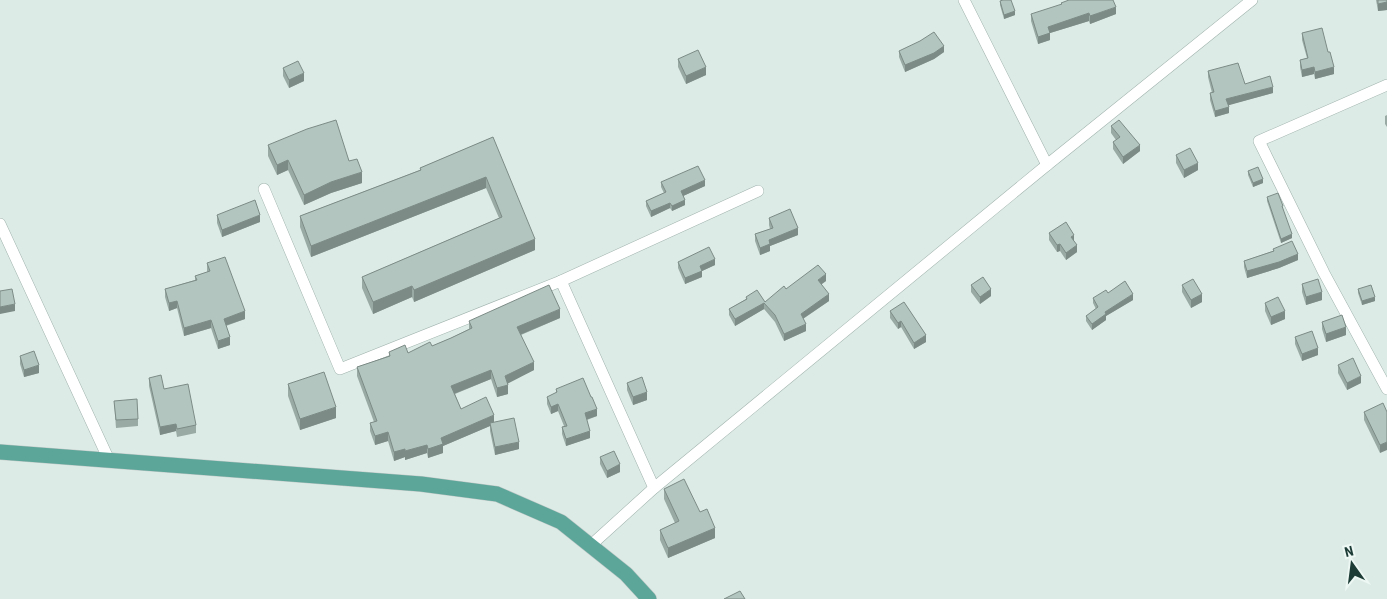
<svg xmlns="http://www.w3.org/2000/svg" width="1387" height="599" viewBox="0 0 1387 599" font-family="'Roboto Condensed',sans-serif">
<style>
.lines{fill:none;stroke-linecap:round;stroke-linejoin:round}
.street-casing{stroke:#a0b3ae;stroke-width:12}
.primary-casing{stroke:#c0c8c7;stroke-width:16}
.street{stroke:#fff;stroke-width:11}
.primary{stroke:#5ba699;stroke-width:15}
.wall{fill:#99aaa4}
.shaded-wall{fill:#7d8b86}
.building{fill:#b2c6bf;stroke:#7d8b86}
</style>
<rect width="100%" height="100%" fill="#ddebe6"/>
<g class="lines">
<g class="street-casing">
<g id="street">
<polyline points="964,0 1047,165"/>
<polyline points="1387,85 1259,141 1324,273 1387,389"/>
<polyline points="264,189 340,369 561,281"/>
<polyline points="0,224 109,460"/>
<polyline points="654,488 561,281 758,191"/>
<polyline points="590,546 654,488 1047,165 1252,0"/>
</g>
</g>
<g class="primary-casing">
<polyline id="primary" points="0,452 421,484 497,494 561,522 626,574 649,599"/>
</g>
<use href="#street" class="street"/>
<use href="#primary" class="primary"/>
</g>
<g class="wall">
<polygon points="1376,0 1387,0 1387,10 1378,11"/>
<polygon points="1000,1 1015,15 1004,19 1000,5"/>
<polygon points="1031,14 1116,14 1090,24 1089,21 1050,33 1050,40 1038,44 1031,21"/>
<polygon points="1302,33 1328,52 1334,74 1315,79 1314,74 1302,77 1300,67 1300,60 1307,58 1302,40"/>
<polygon points="899,51 944,52 934,59 905,72 899,57"/>
<polygon points="678,59 706,75 686,84 678,67"/>
<polygon points="283,68 304,81 289,88 283,76"/>
<polygon points="1208,71 1245,84 1273,93 1228,105 1229,113 1215,117 1210,100 1210,93 1212,93 1208,77"/>
<polygon points="1387,115 1387,127 1385,124 1385,116"/>
<polygon points="1111,126 1140,151 1123,164 1113,149 1113,142 1116,140 1111,133"/>
<polygon points="493,137 535,250 414,302 412,297 373,314 362,288 362,277 499,218 486,188 311,257 300,227 300,216 420,170 420,168"/>
<polygon points="268,145 349,161 362,183 331,193 304,205 288,170 277,175 268,156"/>
<polygon points="1176,155 1198,170 1184,178 1176,163"/>
<polygon points="1248,171 1263,183 1253,187 1248,175"/>
<polygon points="661,182 705,186 683,196 685,205 672,211 670,208 651,217 646,206 646,201 664,193 661,187"/>
<polygon points="1267,197 1292,238 1281,243 1267,201"/>
<polygon points="217,215 260,222 222,237 217,223"/>
<polygon points="769,218 798,235 770,246 770,251 760,255 755,241 755,234 770,229 769,225"/>
<polygon points="1049,233 1074,242 1077,252 1066,260 1060,251 1057,252 1049,240"/>
<polygon points="1273,249 1298,260 1279,268 1247,278 1244,267 1244,261 1273,251"/>
<polygon points="678,262 715,265 702,271 702,277 685,284 678,268"/>
<polygon points="207,263 245,319 226,326 230,345 218,349 211,328 184,336 177,308 169,311 165,297 165,289 195,280 195,276 207,272"/>
<polygon points="826,281 821,284 829,301 803,319 806,331 784,341 775,322 764,309 735,326 729,315 729,309 746,299 746,297 765,302 786,289"/>
<polygon points="1302,284 1322,300 1306,305 1302,292"/>
<polygon points="971,285 991,296 980,304 971,292"/>
<polygon points="1182,285 1202,302 1191,308 1182,292"/>
<polygon points="1358,289 1375,301 1362,305 1358,293"/>
<polygon points="1108,293 1133,300 1106,316 1106,320 1092,330 1086,321 1086,316 1096,309 1093,303 1093,298"/>
<polygon points="1265,303 1285,319 1271,325 1265,311"/>
<polygon points="890,311 926,342 914,349 901,327 898,329 890,318"/>
<polygon points="560,318 521,335 534,370 507,383 508,394 497,397 491,379 455,394 461,409 494,423 519,449 495,455 490,431 490,426 443,446 443,453 428,458 427,453 405,460 405,457 394,461 388,441 375,445 370,431 370,423 374,422 357,376 357,367 389,356 389,352 408,353 432,346 451,338 469,329 469,321"/>
<polygon points="1322,322 1346,335 1326,342 1322,329"/>
<polygon points="1295,337 1318,355 1302,361 1295,344"/>
<polygon points="20,356 39,373 24,377 20,364"/>
<polygon points="1338,365 1361,383 1347,390 1338,373"/>
<polygon points="149,378 164,389 196,425 196,433 177,437 176,431 160,435 149,386"/>
<polygon points="627,383 647,400 633,405 627,390"/>
<polygon points="288,384 336,418 300,430 288,396"/>
<polygon points="556,389 597,416 587,420 590,438 566,446 562,434 562,427 564,426 558,411 551,414 547,404 547,397 556,393"/>
<polygon points="114,401 138,419 138,426 116,428"/>
<polygon points="1364,412 1387,412 1380,453 1364,420"/>
<polygon points="600,457 620,472 607,478 600,464"/>
<polygon points="664,489 700,512 715,538 668,558 660,540 660,530 675,523 664,499"/>
</g>
<g class="shaded-wall">
<polygon points="1387,2 1387,10 1378,11 1378,4"/>
<polygon points="1116,7 1116,14 1090,24 1090,16"/>
<polygon points="1015,11 1015,15 1004,19 1004,15"/>
<polygon points="1089,13 1089,21 1050,33 1050,40 1038,44 1038,37 1048,27"/>
<polygon points="944,46 944,52 934,59 905,72 905,65"/>
<polygon points="706,67 706,75 686,84 686,76"/>
<polygon points="1314,67 1314,74 1302,77 1302,70"/>
<polygon points="1334,67 1334,74 1315,79 1315,72"/>
<polygon points="304,73 304,81 289,88 289,80"/>
<polygon points="1273,87 1273,93 1226,106 1226,99"/>
<polygon points="1229,107 1229,113 1215,117 1215,111"/>
<polygon points="1140,145 1140,151 1123,164 1123,157"/>
<polygon points="288,160 288,170 277,175 277,165"/>
<polygon points="1198,163 1198,170 1184,178 1184,170"/>
<polygon points="362,172 362,183 331,193 304,205 304,195 331,182"/>
<polygon points="486,177 486,188 311,257 311,246"/>
<polygon points="1263,179 1263,183 1253,187 1253,183"/>
<polygon points="705,180 705,186 681,197 681,191"/>
<polygon points="685,200 685,205 672,211 672,206"/>
<polygon points="670,203 670,208 651,217 651,211"/>
<polygon points="260,215 260,222 222,237 222,230"/>
<polygon points="798,228 798,235 770,246 770,251 760,255 760,248 769,240"/>
<polygon points="1292,234 1292,238 1281,243 1281,239"/>
<polygon points="1074,235 1074,242 1071,237"/>
<polygon points="535,239 535,250 414,302 414,290"/>
<polygon points="1060,244 1060,251 1057,252 1057,245"/>
<polygon points="1077,245 1077,252 1066,260 1066,253"/>
<polygon points="1298,254 1298,260 1279,268 1247,278 1247,271"/>
<polygon points="715,259 715,265 702,271 702,277 685,284 685,278 700,266"/>
<polygon points="826,274 826,281 818,287 818,280"/>
<polygon points="412,286 412,297 373,314 373,302"/>
<polygon points="991,289 991,296 980,304 980,297"/>
<polygon points="1322,292 1322,300 1306,305 1306,297"/>
<polygon points="829,294 829,301 801,320 801,314"/>
<polygon points="1133,294 1133,300 1106,316 1106,320 1092,330 1092,324 1105,312"/>
<polygon points="1202,294 1202,302 1191,308 1191,300"/>
<polygon points="1375,297 1375,301 1362,305 1362,301"/>
<polygon points="177,301 177,308 169,311 169,303"/>
<polygon points="764,303 764,309 735,326 735,319"/>
<polygon points="15,304 15,311 0,314 0,307"/>
<polygon points="560,309 560,318 517,336 517,327"/>
<polygon points="245,311 245,319 224,326 224,319"/>
<polygon points="1285,311 1285,319 1271,325 1271,317"/>
<polygon points="211,320 211,328 184,336 184,328"/>
<polygon points="901,321 901,327 898,329 898,323"/>
<polygon points="806,324 806,331 784,341 784,334"/>
<polygon points="1346,327 1346,335 1326,342 1326,334"/>
<polygon points="926,335 926,342 914,349 914,343"/>
<polygon points="230,337 230,345 218,349 218,341"/>
<polygon points="1318,348 1318,355 1302,361 1302,354"/>
<polygon points="534,362 534,370 505,385 505,376"/>
<polygon points="39,365 39,373 24,377 24,370"/>
<polygon points="491,370 491,379 451,395 451,386"/>
<polygon points="1361,376 1361,383 1347,390 1347,383"/>
<polygon points="508,385 508,394 497,397 497,388"/>
<polygon points="647,392 647,400 633,405 633,397"/>
<polygon points="558,404 558,411 551,414 551,407"/>
<polygon points="336,407 336,418 300,430 300,419"/>
<polygon points="597,409 597,416 585,420 585,413"/>
<polygon points="494,415 494,424 490,423 490,426 443,446 443,453 428,458 428,449 441,438"/>
<polygon points="176,424 176,431 160,435 160,427"/>
<polygon points="590,431 590,438 566,446 566,439"/>
<polygon points="388,432 388,441 375,445 375,436"/>
<polygon points="519,442 519,449 495,455 495,447"/>
<polygon points="1387,442 1387,450 1380,453 1380,445"/>
<polygon points="427,445 427,453 405,460 405,451"/>
<polygon points="405,449 405,457 394,461 394,452"/>
<polygon points="620,464 620,472 607,478 607,471"/>
<polygon points="715,528 715,538 668,558 668,548"/>
</g>
<g class="building">
<polygon points="1003,0 1011,0 1015,11 1004,15 1000,1"/>
<polygon points="1069,0 1113,0 1116,7 1090,16 1089,13 1048,27 1050,33 1038,37 1031,14 1062,4 1061,3"/>
<polygon points="1378,0 1387,0 1387,2 1378,4"/>
<polygon points="1322,28 1328,52 1330,52 1334,67 1315,72 1314,67 1302,70 1300,60 1308,58 1302,33"/>
<polygon points="934,32 944,46 934,53 905,65 899,51 920,41"/>
<polygon points="698,50 706,67 686,76 678,59"/>
<polygon points="298,61 304,73 289,80 283,68"/>
<polygon points="1238,63 1245,84 1270,76 1273,87 1226,99 1229,107 1215,111 1210,93 1214,92 1208,71"/>
<polygon points="336,120 349,161 357,159 362,172 331,182 304,195 288,160 277,165 268,145 307,129"/>
<polygon points="1119,120 1140,145 1123,157 1113,142 1120,137 1111,126"/>
<polygon points="493,137 535,239 414,290 412,286 373,302 362,277 502,217 486,177 311,246 300,216 421,170 420,168"/>
<polygon points="1190,148 1198,163 1184,170 1176,155"/>
<polygon points="698,166 705,180 681,191 685,200 672,206 670,203 651,211 646,201 666,192 661,182"/>
<polygon points="1258,167 1263,179 1253,183 1248,171"/>
<polygon points="1278,193 1283,206 1282,206 1292,234 1281,239 1267,197"/>
<polygon points="255,200 260,215 222,230 217,215"/>
<polygon points="790,209 798,228 769,240 770,244 760,248 755,234 773,228 769,218"/>
<polygon points="1066,222 1074,235 1071,237 1077,245 1066,253 1060,244 1057,245 1049,233"/>
<polygon points="1292,241 1298,254 1279,262 1247,271 1244,261 1274,251 1273,249"/>
<polygon points="709,247 715,259 700,266 702,271 685,278 678,262"/>
<polygon points="225,257 245,311 224,319 230,337 218,341 211,320 184,328 177,301 169,303 165,289 197,280 195,276 210,271 207,263"/>
<polygon points="818,265 826,274 818,280 829,294 801,314 806,324 784,334 775,315 764,303 735,319 729,309 747,299 746,297 757,290 765,302 784,286 786,289"/>
<polygon points="983,277 991,289 980,297 971,285"/>
<polygon points="1193,279 1202,294 1191,300 1182,285"/>
<polygon points="1318,279 1322,292 1306,297 1302,284"/>
<polygon points="1125,281 1133,294 1105,312 1106,314 1092,324 1086,316 1098,307 1093,298 1106,290 1108,293"/>
<polygon points="549,285 560,309 517,327 534,362 505,376 508,385 497,388 491,370 451,386 461,409 486,397 494,415 441,438 443,444 428,449 427,445 405,451 405,449 394,452 388,432 375,436 370,423 377,421 357,367 390,356 389,352 405,345 408,353 430,342 432,346 451,338 472,328 469,321"/>
<polygon points="1371,285 1375,297 1362,301 1358,289"/>
<polygon points="12,289 15,304 0,307 0,291"/>
<polygon points="1278,297 1285,311 1271,317 1265,303"/>
<polygon points="904,302 926,335 914,343 901,321 898,323 890,311"/>
<polygon points="1342,315 1346,327 1326,334 1322,322"/>
<polygon points="1312,331 1318,348 1302,354 1295,337"/>
<polygon points="34,351 39,365 24,370 20,356"/>
<polygon points="1353,358 1361,376 1347,383 1338,365"/>
<polygon points="324,372 336,407 300,419 288,384"/>
<polygon points="161,375 164,389 188,384 196,425 177,429 176,424 160,427 149,378"/>
<polygon points="642,377 647,392 633,397 627,383"/>
<polygon points="583,378 591,397 592,397 597,409 585,413 590,431 566,439 562,427 567,426 558,404 551,407 547,397 557,392 556,389"/>
<polygon points="137,399 138,419 116,420 114,401"/>
<polygon points="1383,403 1387,412 1387,442 1380,445 1364,412"/>
<polygon points="514,418 519,442 495,447 490,423"/>
<polygon points="614,451 620,464 607,471 600,457"/>
<polygon points="684,479 700,512 707,509 715,528 668,548 660,530 679,521 664,489"/>
<polygon points="740,591 745,599 724,599"/>
</g>
<g transform="translate(1352 564) rotate(346)" stroke="#edf7f3" stroke-width="4" paint-order="stroke">
<path d="M0-4L9 19L0 12L-9 19Z" fill="#1d3c36"/>
<text y="-8" font-size="14" font-weight="bold" text-anchor="middle" fill="#1d3c36">N</text>
</g>
</svg>
